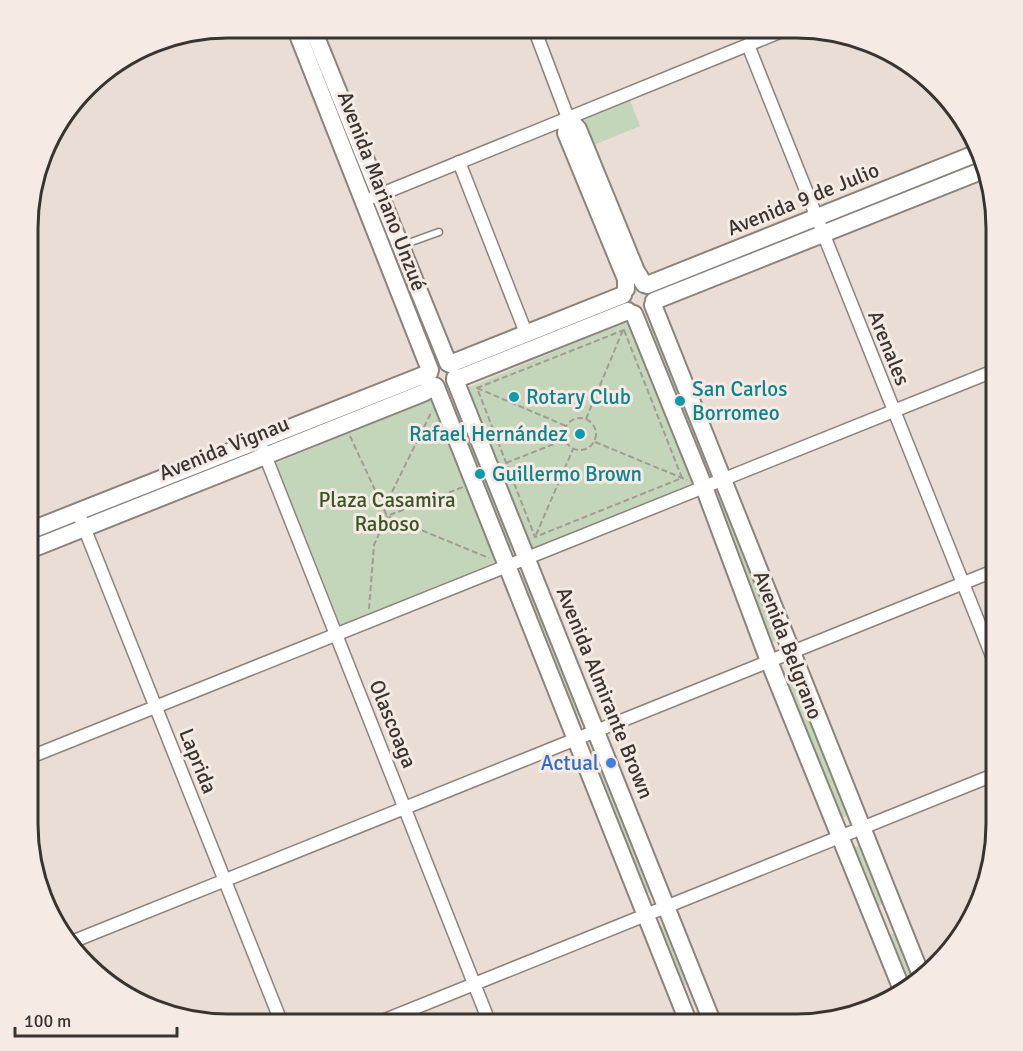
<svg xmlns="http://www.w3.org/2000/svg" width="1023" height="1051" viewBox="0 0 1023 1051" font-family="Signika,sans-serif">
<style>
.green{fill:#c4d6b9}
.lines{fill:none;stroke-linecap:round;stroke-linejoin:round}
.lane-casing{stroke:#8d837d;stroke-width:9}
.street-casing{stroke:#8d837d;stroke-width:15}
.secondary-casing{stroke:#8d837d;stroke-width:20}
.path{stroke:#a39a95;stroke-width:2;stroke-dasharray:6 3;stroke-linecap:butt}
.lane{stroke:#fff;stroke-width:6}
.street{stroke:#fff;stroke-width:12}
.secondary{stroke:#fff;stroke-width:16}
.culture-dot{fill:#0f9aa8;stroke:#f6eae4;stroke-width:2}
.shop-dot{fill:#3f7fe0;stroke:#f6eae4;stroke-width:2}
.labels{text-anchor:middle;stroke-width:6;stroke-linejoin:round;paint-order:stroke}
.street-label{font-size:21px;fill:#383431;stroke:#f6eae4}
.culture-label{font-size:21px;fill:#0d838f;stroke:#f6eae4;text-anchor:start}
.park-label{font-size:21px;fill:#395524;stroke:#f6eae4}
.shop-label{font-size:21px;fill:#366cbe;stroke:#f6eae4;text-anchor:end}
.rim{fill:none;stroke:#383431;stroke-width:3}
</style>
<rect width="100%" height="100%" fill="#e9ddd6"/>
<g class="green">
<polygon points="629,98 640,126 594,145 583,117"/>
<polygon points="977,160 980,168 841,222 838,214"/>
<polygon points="398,258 436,355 434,356 395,259"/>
<polygon points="630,320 700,483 529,552 465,389"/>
<polygon points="655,326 713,468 704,472 646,330"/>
<polygon points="433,399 498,562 341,626 276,463"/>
<polygon points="458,402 516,544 506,548 448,406"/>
<polygon points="723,497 781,639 771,643 713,501"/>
<polygon points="527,572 585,713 575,717 517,576"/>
<polygon points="794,673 852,814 842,818 784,677"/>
<polygon points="595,749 653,891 643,895 586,753"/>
<polygon points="862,844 885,903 876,907 852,848"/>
<polygon points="667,924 690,983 680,987 657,928"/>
<polygon points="897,932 916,981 908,989 887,936"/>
</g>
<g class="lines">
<g class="lane-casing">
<polyline id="lane" points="403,245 439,232"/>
</g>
<g class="street-casing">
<g id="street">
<polyline points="534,28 568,118"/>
<polyline points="748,45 996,666"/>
<polyline points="459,162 526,333"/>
<polyline points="374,197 787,29"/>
<polyline points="263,450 490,1024"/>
<polyline points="78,512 282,1024"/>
<polyline points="28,758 996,370"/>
<polyline points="69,943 996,570"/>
<polyline points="375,1024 996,774"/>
</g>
</g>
<g class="secondary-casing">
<g id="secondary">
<polyline points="295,27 430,370"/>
<polyline points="312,27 448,363"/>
<polyline points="568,118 578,129 636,271 644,284"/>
<polyline points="568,118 566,133 626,279 626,289"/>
<polyline points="647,285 975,154"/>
<polyline points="654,301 981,171"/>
<polyline points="653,305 921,975"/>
<polyline points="634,314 704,487 769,661 903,992"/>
<polyline points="450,364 623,295"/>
<polyline points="455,378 462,377 628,311"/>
<polyline points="455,380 713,1024"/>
<polyline points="436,387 689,1024"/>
<polyline points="29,531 429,373"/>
<polyline points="29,550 423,393 435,386"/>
</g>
</g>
<g class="path">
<polygon points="624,330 682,478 535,537 477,388"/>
<polyline points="477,388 566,426"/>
<circle cx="580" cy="434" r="16"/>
<polyline points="586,419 623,330"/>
<polyline points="350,436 387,516 489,558"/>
<polyline points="595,442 687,480"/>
<polyline points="506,463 564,440"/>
<polyline points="384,508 432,411"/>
<polyline points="536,535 573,449"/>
<polyline points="369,609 374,545 387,516 463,487"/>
</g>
<use href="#lane" class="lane"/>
<use href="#street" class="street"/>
<use href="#secondary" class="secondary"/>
</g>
<g class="culture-dot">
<circle cx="514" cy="397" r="6"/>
<circle cx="680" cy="401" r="6"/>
<circle cx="580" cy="434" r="6"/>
<circle cx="480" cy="474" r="6"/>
</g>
<circle class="shop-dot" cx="611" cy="763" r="6"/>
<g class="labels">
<g class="street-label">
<text transform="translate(382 191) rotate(69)" y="7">Avenida Mariano Unzué</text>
<text transform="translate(803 199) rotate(-22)" y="7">Avenida 9 de Julio</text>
<text transform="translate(889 348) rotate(68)" y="7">Arenales</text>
<text transform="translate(224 448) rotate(-22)" y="7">Avenida Vignau</text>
<text transform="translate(788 645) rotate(69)" y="7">Avenida Belgrano</text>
<text transform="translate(605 693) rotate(68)" y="7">Avenida Almirante Brown</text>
<text transform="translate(393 724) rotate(68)" y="7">Olascoaga</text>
<text transform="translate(198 761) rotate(68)" y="7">Laprida</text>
</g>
<g class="culture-label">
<text x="692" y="396">San Carlos<tspan x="692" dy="24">Borromeo</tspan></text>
<text x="526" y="404">Rotary Club</text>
<text x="568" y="441" text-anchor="end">Rafael Hernández</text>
<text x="492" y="481">Guillermo Brown</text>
</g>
<g class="park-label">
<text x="387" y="507">Plaza Casamira<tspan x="387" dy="24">Raboso</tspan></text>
</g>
<g class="shop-label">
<text x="599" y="770">Actual</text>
</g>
</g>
<path d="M0 0H1023V1051H0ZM228 38H796A190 190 0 0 1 986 228V824A190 190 0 0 1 796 1014H228A190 190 0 0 1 38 824V228A190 190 0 0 1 228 38Z" fill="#f6eae4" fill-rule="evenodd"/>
<path class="rim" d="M228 38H796A190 190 0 0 1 986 228V824A190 190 0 0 1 796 1014H228A190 190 0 0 1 38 824V228A190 190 0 0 1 228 38Z"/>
<path d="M15 1027v9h162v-9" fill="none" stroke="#383431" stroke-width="3"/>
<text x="24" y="1027" font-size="18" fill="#383431" stroke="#f6eae4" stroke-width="4.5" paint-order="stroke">100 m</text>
</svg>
